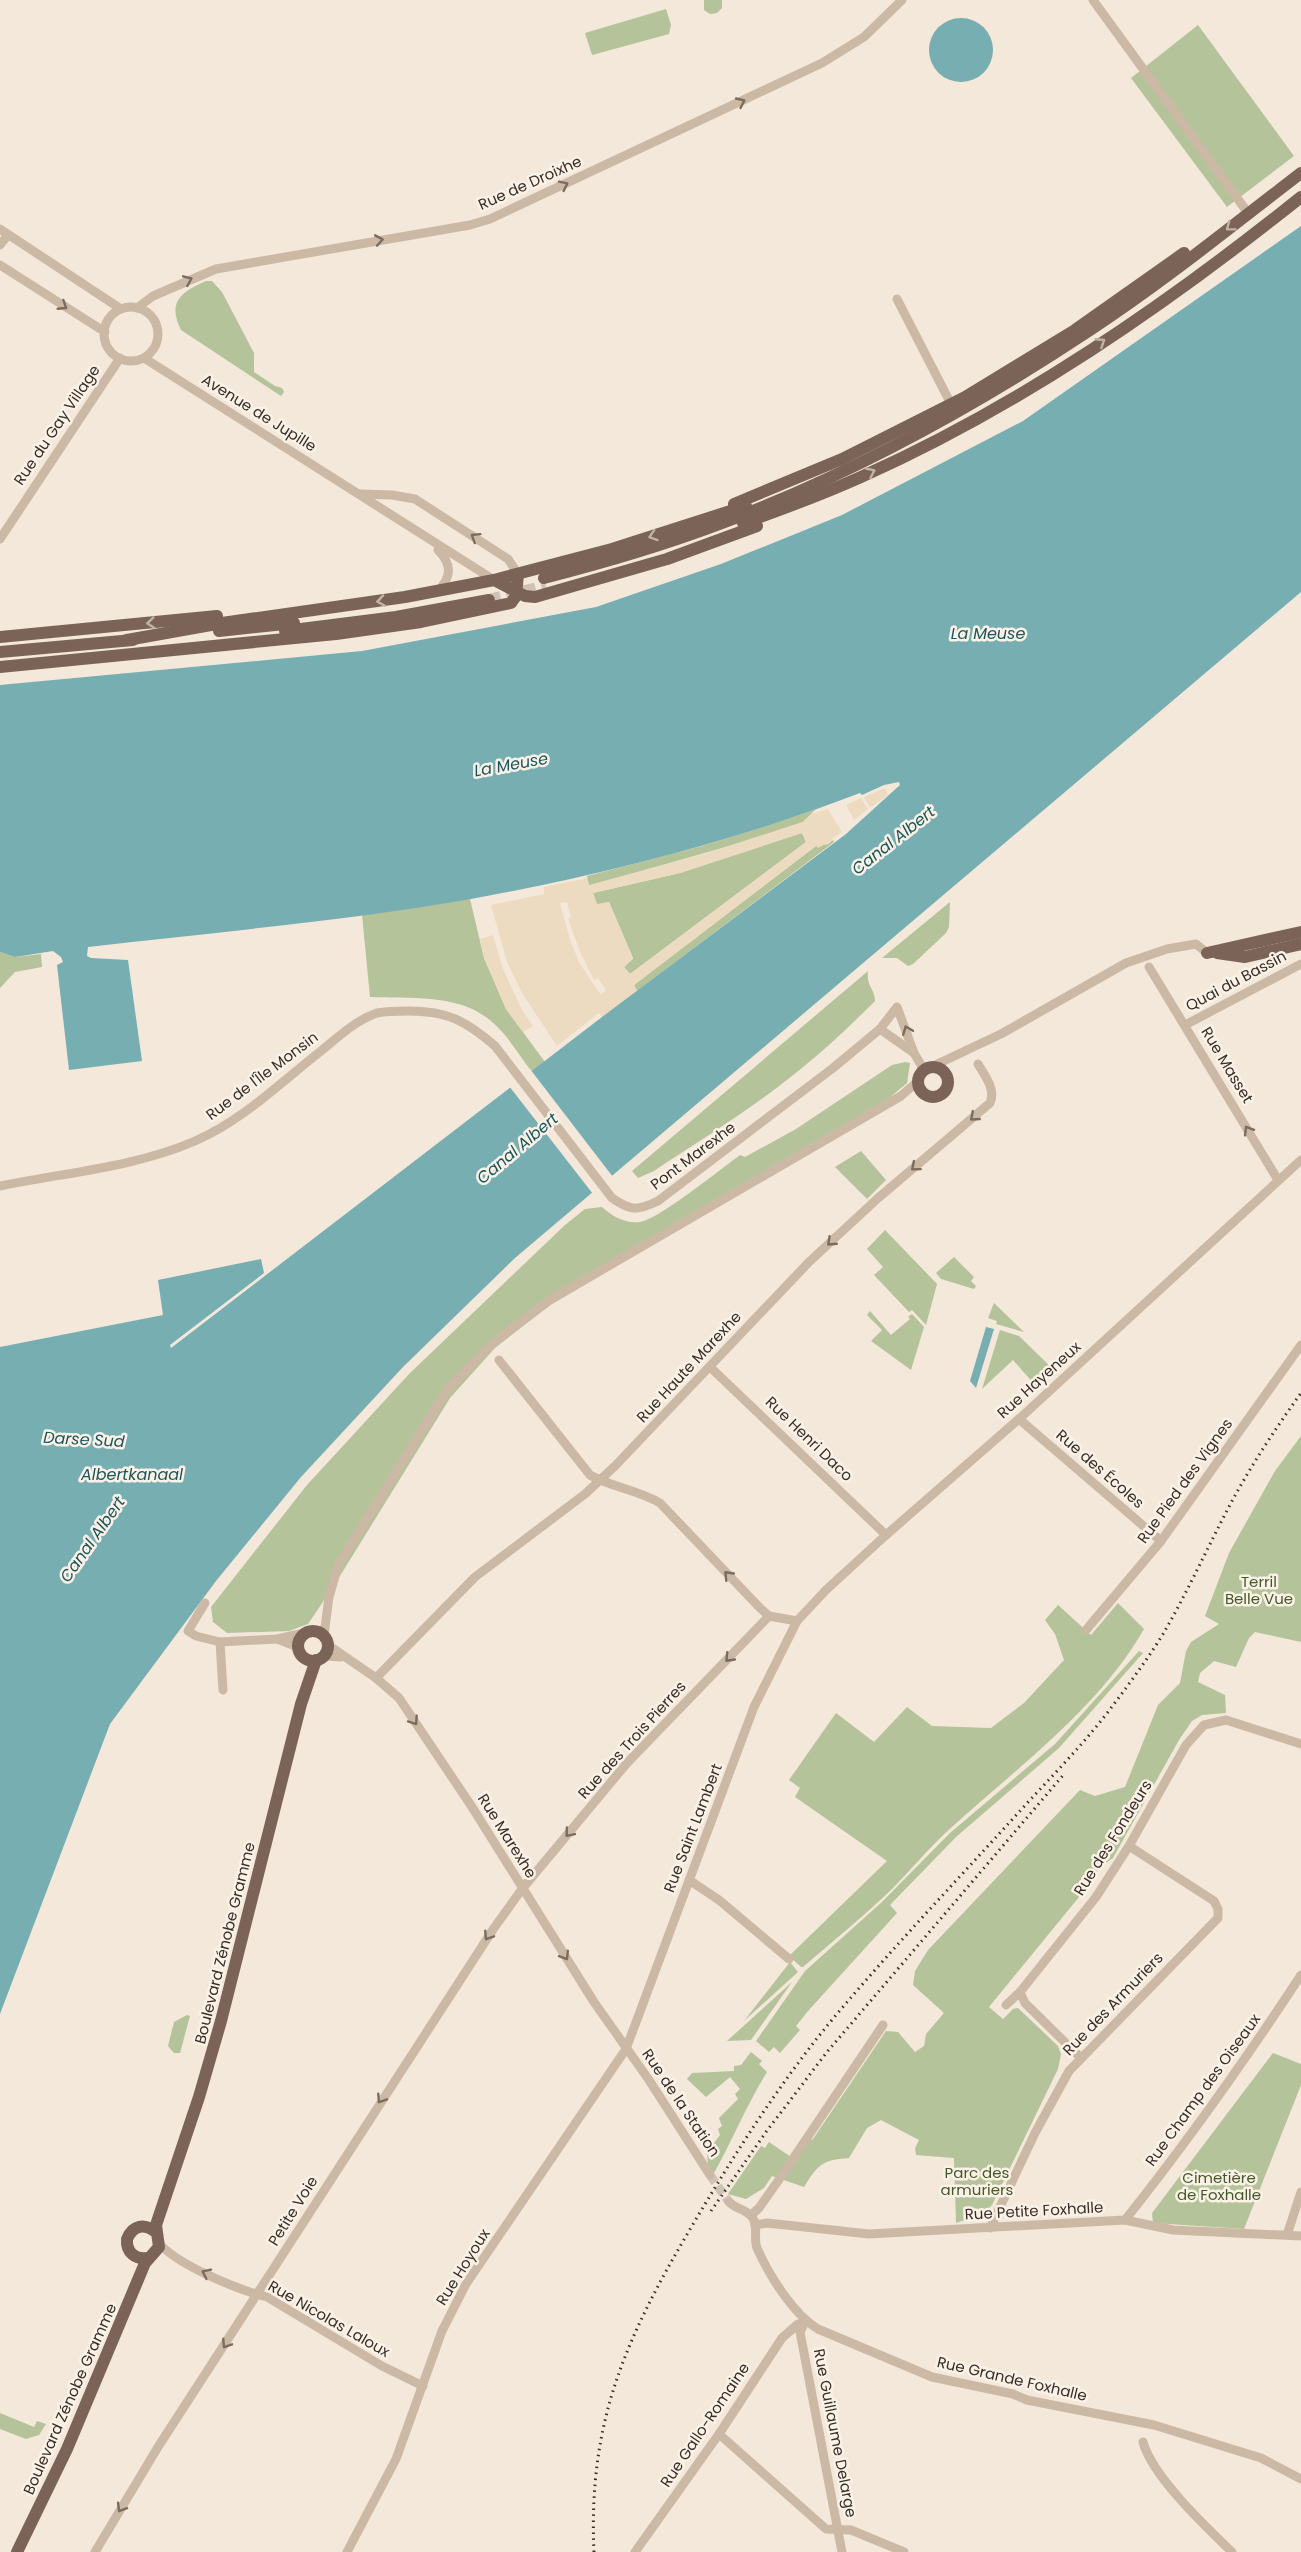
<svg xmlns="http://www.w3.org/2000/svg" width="1301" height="2552" viewBox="0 0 1301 2552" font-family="Poppins,sans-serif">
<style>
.green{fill:#b4c399}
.plaza{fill:#ecdbc0;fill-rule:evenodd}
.water{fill:#77aeb2}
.pier{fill:#f3e8da}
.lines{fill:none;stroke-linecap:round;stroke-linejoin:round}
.minor-tunnel{stroke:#cec3b6;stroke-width:9;stroke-dasharray:9 4.5;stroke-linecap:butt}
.major-tunnel{stroke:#cec3b6;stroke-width:12;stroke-dasharray:12 6;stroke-linecap:butt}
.minor{stroke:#ccb9a5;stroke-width:9}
.major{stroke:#7b6457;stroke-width:12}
.rail{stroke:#382d27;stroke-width:3;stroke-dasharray:1.5 4.5;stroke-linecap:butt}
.oneway{stroke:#7b6c60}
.oneway2{stroke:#c1b2a6}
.labels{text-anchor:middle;stroke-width:5;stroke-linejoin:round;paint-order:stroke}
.street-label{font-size:15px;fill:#382d27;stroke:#fbf2e7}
.park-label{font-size:15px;fill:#455829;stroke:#fbf2e7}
.water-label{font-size:16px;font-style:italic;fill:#1a555c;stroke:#fbf2e7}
</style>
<rect width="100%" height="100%" fill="#f3e8da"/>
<g class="green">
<polygon points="704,0 722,0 722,8 717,13 710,14 704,10"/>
<polygon points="666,9 671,25 669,34 592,55 585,33"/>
<polygon points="1198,25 1294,156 1227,207 1131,78"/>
<path d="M206,281h6l10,11 32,61v19l21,14 7,2 2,4 -3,4 -100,-66c-14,-28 0,-38 25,-49z"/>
<polygon points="815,810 803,822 736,844 589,886 587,876 702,846"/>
<polygon points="802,833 806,842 630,974 624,967 633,958 609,902 597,905 593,893 680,873"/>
<polygon points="833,840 834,842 637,991 634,985 816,846 828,844"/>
<path d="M470,899l14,59 22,51 39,53 -13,10c-13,-17 -25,-38 -41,-51 -33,-28 -81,-22 -121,-24l-8,-82z"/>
<polygon points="950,902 949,927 946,933 913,964 908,966 897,958 882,958"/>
<polygon points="0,952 15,957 41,954 42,967 15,972 0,988"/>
<path d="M868,971c-2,15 7,18 7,30 -25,25 -50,49 -78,71 -44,36 -95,67 -143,99l-16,7 -6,-7z"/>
<path d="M905,1062l5,1 -3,20 -52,44 -301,175 -59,46 -45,50 -115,186 -27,40 -19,7 -62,2 -14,-11 -2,-15 96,-122 103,-112 155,-148 20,-16 17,-2c10,9 23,17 38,15 19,-3 81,-53 100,-67l5,2 51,-28 96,-64z"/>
<polygon points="861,1151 886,1180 867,1199 835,1167"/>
<polygon points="885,1230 937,1284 926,1325 912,1310 909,1312 874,1275 883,1267 867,1249"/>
<polygon points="954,1257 974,1277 971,1281 976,1286 974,1289 941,1279 936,1273"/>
<polygon points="994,1303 1024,1332 996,1324 997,1321 988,1318"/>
<polygon points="870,1311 891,1335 910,1319 908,1317 912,1314 924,1327 911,1370 871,1341 882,1330 867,1315"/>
<polygon points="1000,1330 1019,1336 1055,1371 1037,1387 1013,1360 982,1389"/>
<path d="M1301,1436v206l-46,-10 -6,6 -13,29 -22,-6 -14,12 -2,9 27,13 1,18 -24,2 -10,6 -13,19 -66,118 -13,9 -21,30 -90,110 14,12 10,-10 5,-1 40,38 3,8 -3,15 -66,136 -9,9 -27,9 -2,-65 -38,-3 -1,-7 4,-8 -38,-20 -14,8 -18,30c-28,2 -31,7 -45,29l-32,-11 -8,12 -18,11 -18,-5 33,-48 4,2 4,-6 25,17 12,-17 7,-3 73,-108 12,1 17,20 9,-6 2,-12 18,-21 -31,-28 2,-14 13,-21 152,-160 15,6 30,-9 33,-82 22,-22 6,-32 5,-9 28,-18 -14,-8 24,-63 46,-82z"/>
<path d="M1118,1603l26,26c-45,79 -126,138 -192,198 -22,19 -40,42 -60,62 -28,27 -59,52 -89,78h-2l-12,-11 98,-95 -92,-64 5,-9 -11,-8 47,-67 38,29 33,-35 25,19 59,2 33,-25 40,-43 -9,-26 -10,-14 13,-15 33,30z"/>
<polygon points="1139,1651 1143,1653 1059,1748 956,1837 890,1905 897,1913 808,2011 796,2026 800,2030 780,2053 774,2047 769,2052 756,2041 805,1971 882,1902 950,1833 1055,1744"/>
<polygon points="790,1962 798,1972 744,2021"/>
<polygon points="792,1982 751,2040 727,2041"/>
<polygon points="187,2015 190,2016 180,2053 174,2053 168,2046 174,2022"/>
<path d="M751,2052l11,9 -3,3 8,8c-20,32 -34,67 -53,101l-6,-9 -1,-12 13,-17 -2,-6 4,-3 -3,-8 19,-19 -3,-5 5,-5 -10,-12 -24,20 -19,-18 5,-6 42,-2v-5l7,-1z"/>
<polygon points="1273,2053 1301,2064 1301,2085 1244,2229 1153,2223 1152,2213"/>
<polygon points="0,2413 34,2427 37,2421 46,2424 39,2435 26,2439 0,2429"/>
</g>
<g class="plaza">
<polygon points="885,788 888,795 870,808 864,797"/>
<polygon points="861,798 868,809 854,820 846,805"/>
<path d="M828,809l14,23 -10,7 1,1 -15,8 -2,-2 -7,5 -175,134 3,6 -35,26 -3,-4 -42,33 -35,-53 -15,-31 -16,-57 53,-11v-7l43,-9 2,7 118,-32 96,-31 8,-8zM802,833l4,9 -176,132 -6,-7 9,-8 -24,-57 -12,2 -4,-11 87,-20zM567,902l4,15 -3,2 12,33 14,28 4,-2 8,12 -5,5 -21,-31 -10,-24 -10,-37z"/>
<polygon points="493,935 503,969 522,1010 533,1026 523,1032 506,1009 484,958 480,939"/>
</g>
<g class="water">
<circle cx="961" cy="50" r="32"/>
<path d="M1301,226v366l-786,666 -112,109 -102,110 -85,104 -106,143 -110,290v-667l163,-32 -5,-35 103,-21 3,14 -94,72 1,3 431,-331 244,-183 54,-49 -1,-3 -15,3 -22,10 -2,-2c-125,48 -257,82 -389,106 -126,22 -255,33 -383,48l-1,9 4,2 37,2 14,101 -73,9 -12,-105 6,-3 -2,-5 -8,-6 -38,6 -15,-5v-267l362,-34 234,-44 125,-43 121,-49 181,-94z"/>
<polygon points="986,1327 994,1329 976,1388 970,1381"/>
</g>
<polygon class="pier" points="530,1069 613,1177 593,1194 509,1086"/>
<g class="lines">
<polyline class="minor-tunnel" points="710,2175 729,2202"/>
<polyline class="major-tunnel" points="489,600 546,586"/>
<g class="minor">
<polyline points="1093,0 1248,213"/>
<polyline points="0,229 121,309"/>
<polyline points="0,245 8,235"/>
<polyline points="0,265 105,332"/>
<polyline points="897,299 951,404"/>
<circle cx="131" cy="334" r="27"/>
<polyline points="137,308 153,296 216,269 470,225 490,219 822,63 864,37 902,0"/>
<polyline points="144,358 494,580"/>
<polyline points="361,494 392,495 415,499 508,559 518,574"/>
<polyline points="0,539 120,358"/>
<path d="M438,550c14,14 14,26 0,41"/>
<polyline points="1149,967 1278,1180"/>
<polyline points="1185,1025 1301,964"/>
<polyline points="880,1029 914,1053"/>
<polyline points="931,1067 1001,1034 1126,963 1167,949 1196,944 1207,953"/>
<path d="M0,1186c63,-13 136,-19 195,-45 47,-20 86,-59 126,-90 16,-13 35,-31 56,-38 10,-2 22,-2 32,-2 39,0 57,10 86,35l117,152c19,13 25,13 46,3l175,-133 47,-39 17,-22 17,46 10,17"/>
<path d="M499,1360l91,115c21,12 48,15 70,28l100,105 9,8 28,5"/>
<polyline points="710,1367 886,1535"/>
<polyline points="1019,1419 1161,1541"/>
<polyline points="205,1603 188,1631 196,1636 220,1642 223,1690"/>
<polyline points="1086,1630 1161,1541 1301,1345"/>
<polyline points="324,1635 329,1597 338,1566 448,1389 494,1342 550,1300 901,1096 918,1081"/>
<polyline points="277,1639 298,1647"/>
<polyline points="220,1642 277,1639 304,1633"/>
<polyline points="328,1645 376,1678 399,1698 472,1807 594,2002 649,2080 710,2175"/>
<polyline points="324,1656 341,1657"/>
<path d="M376,1678l99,-101 110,-83 30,-28 194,-204 68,-63 113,-96c6,-14 -5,-27 -12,-39"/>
<polyline points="689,1880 719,1900 789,1959"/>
<polyline points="1006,2005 1020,1992"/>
<polyline points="1081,2058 1025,2003 1020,1992 1096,1897 1129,1846 1186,1745 1204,1725 1226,1720 1301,1744"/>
<path d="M729,2202c8,8 16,6 23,15 7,9 1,21 5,31 12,27 36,66 61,81l114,48 81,17 14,6 127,25 107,33 40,21"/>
<polyline points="751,2215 759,2208 778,2181 883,2025"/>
<path d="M1125,2220c63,-79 121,-161 176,-245"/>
<polyline points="755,2225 767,2223 869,2234 1125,2220 1173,2230 1301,2236"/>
<polyline points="990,2228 1035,2133 1069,2071 1218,1918 1218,1909 1214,1901 1129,1846"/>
<polyline points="1287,2235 1301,2192"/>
<path d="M159,2243c18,22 80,47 108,54l115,69 41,20"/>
<polyline points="805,2322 800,2332 842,2552"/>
<polyline points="719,2434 826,2529 851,2530 904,2552"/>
<path d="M1143,2442c9,34 63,85 89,110"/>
<polyline points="95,2552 158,2447 494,1928 522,1889 627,1763 769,1616"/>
<polyline points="347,2552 396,2459 442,2331 466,2284 626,2049 754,1707 797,1621 826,1590 886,1535 1019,1419 1301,1160"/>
<polyline points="635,2552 719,2434 782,2338 798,2324 805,2322"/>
</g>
<g class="major">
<polyline points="734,504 842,459 965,397 1075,330 1184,253"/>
<path d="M743,523c40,-14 80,-29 118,-46 159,-71 305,-172 440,-280"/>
<path d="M544,578c59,-15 117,-32 173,-53 131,-49 257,-118 373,-195 73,-48 142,-104 211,-157"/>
<polyline points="494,580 525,596 535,597 667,559 757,526"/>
<polyline points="219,631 294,623"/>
<polyline points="285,631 396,617 489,600"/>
<polyline points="0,637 217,616"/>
<polyline points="127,640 222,623 405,597 494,580 612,549 746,506"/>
<polyline points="0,652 133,640"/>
<polyline points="0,667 336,634 421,622 511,603 516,596 518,574"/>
<polyline points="1207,953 1301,932"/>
<polyline points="1217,953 1245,957 1301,944"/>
<circle cx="933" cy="1082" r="15"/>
<circle cx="313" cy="1646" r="15"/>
<path d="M148,2258c-13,2 -22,-6 -21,-19 6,-14 17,-16 29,-7"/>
<polyline points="17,2552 67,2449 145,2263 159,2247 156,2225 199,2097 221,2021 301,1704 316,1660"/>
</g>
<g class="rail">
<polyline points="711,2211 766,2132 827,2052 1065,1773"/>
<path d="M594,2552c-6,-129 31,-212 95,-321 46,-78 94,-154 153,-223 57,-67 118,-131 177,-196 31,-34 64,-67 92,-104 18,-24 36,-48 52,-74 27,-46 48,-95 74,-142 19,-34 41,-67 64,-99"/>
</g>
</g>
<defs><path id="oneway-chevron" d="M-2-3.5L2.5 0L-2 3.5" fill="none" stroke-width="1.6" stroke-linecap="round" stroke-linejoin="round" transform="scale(1.5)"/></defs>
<g class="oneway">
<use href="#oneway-chevron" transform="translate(741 102) rotate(-25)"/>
<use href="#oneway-chevron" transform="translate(564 185) rotate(-26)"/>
<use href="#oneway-chevron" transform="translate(379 240) rotate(-10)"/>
<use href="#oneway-chevron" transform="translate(188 280) rotate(-23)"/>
<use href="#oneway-chevron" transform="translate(63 306) rotate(33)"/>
<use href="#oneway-chevron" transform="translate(475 537) rotate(-148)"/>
<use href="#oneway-chevron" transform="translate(907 1030) rotate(-112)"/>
<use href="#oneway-chevron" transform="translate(974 1117) rotate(139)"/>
<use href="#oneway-chevron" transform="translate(1248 1130) rotate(-121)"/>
<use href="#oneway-chevron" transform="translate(915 1167) rotate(140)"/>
<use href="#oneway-chevron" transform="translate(831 1242) rotate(137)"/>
<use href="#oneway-chevron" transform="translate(728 1575) rotate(-134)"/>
<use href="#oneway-chevron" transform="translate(729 1658) rotate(134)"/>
<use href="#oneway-chevron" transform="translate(414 1721) rotate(56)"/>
<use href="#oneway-chevron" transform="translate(569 1833) rotate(130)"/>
<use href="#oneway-chevron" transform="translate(488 1936) rotate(123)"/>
<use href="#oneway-chevron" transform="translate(565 1956) rotate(58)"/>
<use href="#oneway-chevron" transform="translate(381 2099) rotate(123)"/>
<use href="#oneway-chevron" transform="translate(206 2273) rotate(-154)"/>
<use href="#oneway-chevron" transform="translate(226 2344) rotate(123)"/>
<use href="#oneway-chevron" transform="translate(121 2508) rotate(121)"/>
</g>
<g class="oneway2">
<use href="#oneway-chevron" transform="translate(1230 227) rotate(143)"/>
<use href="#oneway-chevron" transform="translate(1101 342) rotate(-33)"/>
<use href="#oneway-chevron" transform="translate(871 472) rotate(-25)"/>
<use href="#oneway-chevron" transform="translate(653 536) rotate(162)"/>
<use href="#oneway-chevron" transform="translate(381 601) rotate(171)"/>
<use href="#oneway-chevron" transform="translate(151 623) rotate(174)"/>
</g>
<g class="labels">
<g class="street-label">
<text transform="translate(530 183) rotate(-24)" y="5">Rue de Droixhe</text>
<text transform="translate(259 413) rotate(32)" y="5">Avenue de Jupille</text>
<text transform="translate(57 425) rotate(-56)" y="5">Rue du Gay Village</text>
<text transform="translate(1236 981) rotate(-28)" y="5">Quai du Bassin</text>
<text transform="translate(1227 1065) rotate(59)" y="5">Rue Masset</text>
<text transform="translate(262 1076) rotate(-37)" y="5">Rue de l'Île Monsin</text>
<text transform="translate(693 1156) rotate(-37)" y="5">Pont Marexhe</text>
<text transform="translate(689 1367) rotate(-47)" y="5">Rue Haute Marexhe</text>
<text transform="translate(1039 1380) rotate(-42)" y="5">Rue Hayeneux</text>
<text transform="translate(809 1439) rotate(44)" y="5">Rue Henri Daco</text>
<text transform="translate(1100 1469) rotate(41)" y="5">Rue des Écoles</text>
<text transform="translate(1185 1481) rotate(-54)" y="5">Rue Pied des Vignes</text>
<text transform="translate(632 1740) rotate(-48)" y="5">Rue des Trois Pierres</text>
<text transform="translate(693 1828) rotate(-69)" y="5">Rue Saint Lambert</text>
<text transform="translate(507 1836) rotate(58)" y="5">Rue Marexhe</text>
<text transform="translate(1113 1838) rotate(-58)" y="5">Rue des Fondeurs</text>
<text transform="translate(225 1943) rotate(-76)" y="5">Boulevard Zénobe Gramme</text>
<text transform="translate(1113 2004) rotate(-46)" y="5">Rue des Armuriers</text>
<text transform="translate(1203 2090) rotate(-54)" y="5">Rue Champ des Oiseaux</text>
<text transform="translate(681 2103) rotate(56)" y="5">Rue de la Station</text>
<text transform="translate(293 2211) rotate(-58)" y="5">Petite Voie</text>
<text transform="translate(1034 2211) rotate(-3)" y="5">Rue Petite Foxhalle</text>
<text transform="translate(463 2267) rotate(-58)" y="5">Rue Hoyoux</text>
<text transform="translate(329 2319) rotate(30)" y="5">Rue Nicolas Laloux</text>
<text transform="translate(1012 2379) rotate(13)" y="5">Rue Grande Foxhalle</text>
<text transform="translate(70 2399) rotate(-66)" y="5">Boulevard Zénobe Gramme</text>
<text transform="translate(705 2425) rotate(-56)" y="5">Rue Gallo-Romaine</text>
<text transform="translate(835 2433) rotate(79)" y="5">Rue Guillaume Delarge</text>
</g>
<g class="park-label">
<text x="1259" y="1587">Terril<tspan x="1259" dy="17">Belle Vue</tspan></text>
<text x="977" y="2178">Parc des<tspan x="977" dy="17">armuriers</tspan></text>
<text x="1219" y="2183">Cimetière<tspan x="1219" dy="17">de Foxhalle</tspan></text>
</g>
<g class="water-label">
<text x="988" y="639">La Meuse</text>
<text transform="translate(511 764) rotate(-10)" y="6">La Meuse</text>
<text transform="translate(893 840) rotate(-38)" y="6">Canal Albert</text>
<text transform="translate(517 1148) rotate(-40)" y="6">Canal Albert</text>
<text transform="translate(84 1439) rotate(3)" y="6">Darse Sud</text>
<text x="132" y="1480">Albertkanaal</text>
<text transform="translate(92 1539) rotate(-55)" y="6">Canal Albert</text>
</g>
</g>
</svg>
